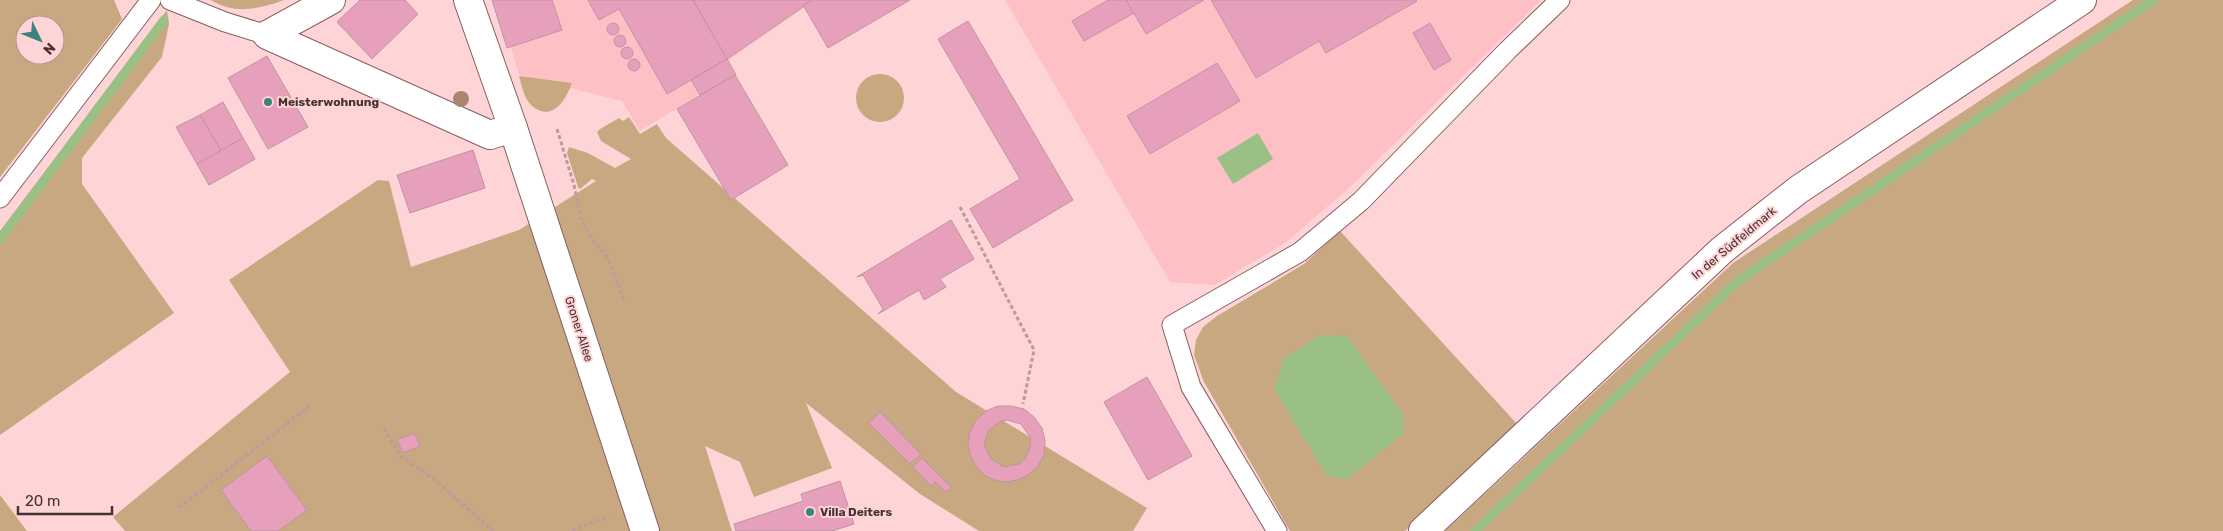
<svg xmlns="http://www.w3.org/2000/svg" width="2223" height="531" viewBox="0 0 2223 531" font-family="Rubik,sans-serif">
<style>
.built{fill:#fdc1c5}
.green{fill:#c7a880;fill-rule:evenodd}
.water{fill:#9ac085}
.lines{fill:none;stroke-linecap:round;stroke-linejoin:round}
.stream{stroke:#9ac085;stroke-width:9}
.building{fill:#e7a0bc;stroke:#c093a4;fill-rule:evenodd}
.service-casing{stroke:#895d60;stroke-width:21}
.minor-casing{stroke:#895d60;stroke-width:30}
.path{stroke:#bd9b9d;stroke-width:3;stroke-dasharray:4 2.5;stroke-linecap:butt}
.service{stroke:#fff;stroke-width:19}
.minor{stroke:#fff;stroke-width:28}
.tree{fill:#a8856e}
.poi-dot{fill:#3a8382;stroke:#fed4d6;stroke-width:2}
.labels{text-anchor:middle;stroke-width:4;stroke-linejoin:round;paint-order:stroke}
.poi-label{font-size:12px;font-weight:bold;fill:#463233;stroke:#fed4d6;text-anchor:start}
.street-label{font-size:12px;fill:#463233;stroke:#fed4d6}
</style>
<rect width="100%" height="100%" fill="#fed4d6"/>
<g class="built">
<polygon points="492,0 833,0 808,5 729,60 733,74 640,131 622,101 519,75 509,41"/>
<polygon points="1005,0 1541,0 1350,187 1285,243 1215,285 1170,282"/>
</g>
<g class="green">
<path d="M0,0h114l8,19 -122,158zM25,25h30v30h-30z"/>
<path d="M211,0h73c-25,9 -49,15 -73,0z"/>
<polygon points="2133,0 2223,0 2223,531 1445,531 1733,263"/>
<polygon points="167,10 169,24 162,57 82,158 82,184 174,313 0,435 0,231"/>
<circle cx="880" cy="98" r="24"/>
<path d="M519,76l53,7c-6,16 -19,40 -40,23 -8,-7 -10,-20 -13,-30z"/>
<polygon points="629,117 640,134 657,124 666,138 956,392 1147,508 1133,531 979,531 920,494 806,403 832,468 754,497 740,462 705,446 732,531 125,531 113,517 290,372 229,280 378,180 389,181 411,267 519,230 596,181 592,179 580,189 578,187 567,153 569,147 588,153 615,168 631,159 601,141 597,132 600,129 619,118 623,121"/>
<polygon points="1340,231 1518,425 1405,531 1290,531 1204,382 1194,355 1196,340 1203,327 1217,316 1304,264"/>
<polygon points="0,495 27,531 0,531"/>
</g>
<g class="water">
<polygon points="1258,133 1273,159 1233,184 1217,158"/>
<polygon points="1321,335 1347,336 1403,414 1403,434 1347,479 1327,476 1274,389 1285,357"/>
</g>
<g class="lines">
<g class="stream">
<polyline points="0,239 164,20"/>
<polyline points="1475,531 1738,281 2153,0"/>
</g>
</g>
<g class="building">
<polygon points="360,0 405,0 418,14 372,59 337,22"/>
<polygon points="492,0 552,0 562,30 507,48"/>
<polygon points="588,0 693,0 727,59 667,94 619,9 599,20"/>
<polygon points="693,0 813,0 727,59"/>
<polygon points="813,0 910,0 828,48 803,5"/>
<polygon points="1108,0 1126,0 1134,13 1084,41 1072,21"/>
<polygon points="1126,0 1204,0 1146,34"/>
<polygon points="1211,0 1416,0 1417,1 1326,53 1319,41 1256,78"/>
<polygon points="968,21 1073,200 993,248 970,209 1020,179 938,39"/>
<circle cx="613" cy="29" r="6"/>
<polygon points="1430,23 1451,60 1434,70 1413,33"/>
<circle cx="620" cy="41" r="6"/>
<circle cx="627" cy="53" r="6"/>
<polygon points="267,56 308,127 268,149 228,78"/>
<circle cx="634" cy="65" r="6"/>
<polygon points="727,59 736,75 700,95 691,80"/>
<polygon points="1217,63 1240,101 1150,154 1127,116"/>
<polygon points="735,75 788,165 731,200 677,109"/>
<polygon points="223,102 243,138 221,151 200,115"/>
<polygon points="200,115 221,151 197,164 176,127"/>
<polygon points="243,138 255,159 209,185 197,164"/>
<polygon points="473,150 485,188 410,213 397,175"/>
<polygon points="951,220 974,259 940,279 946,287 924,300 919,290 878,314 883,309 863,275 857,277"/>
<polygon points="1147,377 1192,456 1148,480 1104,402"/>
<path d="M998,406h13l13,3 10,8 8,11 3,13 -1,13 -6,12 -10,9 -10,5 -12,2 -12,-2 -10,-5 -8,-9 -6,-11 -2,-11 2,-12 6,-12 10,-9zM1007,420l14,4 9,13 1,7 -6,15 -6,5 -15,3 -13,-8 -7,-14 4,-14 11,-9z"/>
<polygon points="880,412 921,454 910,464 869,423"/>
<polygon points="414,433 420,446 403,453 397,440"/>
<polygon points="267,456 307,510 278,531 251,531 221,490"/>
<polygon points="922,458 951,487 946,492 935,482 931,486 913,467"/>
<polygon points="840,481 854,524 832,531 736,531 734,524 803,501 801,494"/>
</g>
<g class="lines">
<g class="service-casing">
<g id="service">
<polyline points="170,0 225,22 267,35"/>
<polyline points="0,198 151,0"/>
<polyline points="1277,531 1191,387 1172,325 1300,252 1361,201 1508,50 1560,0"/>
</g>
</g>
<g class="minor-casing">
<g id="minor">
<polyline points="331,0 267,35 490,135 513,128"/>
<polyline points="468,0 513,128 645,531"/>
<polyline points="1423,531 1722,250 1798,190 2082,0"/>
</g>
</g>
<g class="path">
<polyline points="557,129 574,185 580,216 588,233 608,258 624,300"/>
<polyline points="960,207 1034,350 1023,404"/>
<polyline points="384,428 401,457 433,478 493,531"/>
<polyline points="179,508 311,405"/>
<polyline points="572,531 609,516"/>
</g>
<use href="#service" class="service"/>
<use href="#minor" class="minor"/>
</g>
<circle class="tree" cx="461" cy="99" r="8"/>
<g class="poi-dot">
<circle cx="268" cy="102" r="5"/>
<circle cx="810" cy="512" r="5"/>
</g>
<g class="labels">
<g class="poi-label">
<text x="278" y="106">Meisterwohnung</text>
<text x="820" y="516">Villa Deiters</text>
</g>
<g class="street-label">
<text transform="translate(1734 243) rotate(-40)" y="4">In der Südfeldmark</text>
<text transform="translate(579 329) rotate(72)" y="4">Groner Allee</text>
</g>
</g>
<g transform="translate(40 40) rotate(133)"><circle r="24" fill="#fed4d6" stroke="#b49395"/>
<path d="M0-4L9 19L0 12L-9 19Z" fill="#3a8382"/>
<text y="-8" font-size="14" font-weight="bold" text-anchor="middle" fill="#463233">N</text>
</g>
<path d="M18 506v8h94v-8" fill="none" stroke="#463233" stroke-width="2.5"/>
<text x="25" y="506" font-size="15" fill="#463233" stroke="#fed4d6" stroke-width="4" paint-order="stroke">20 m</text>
</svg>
